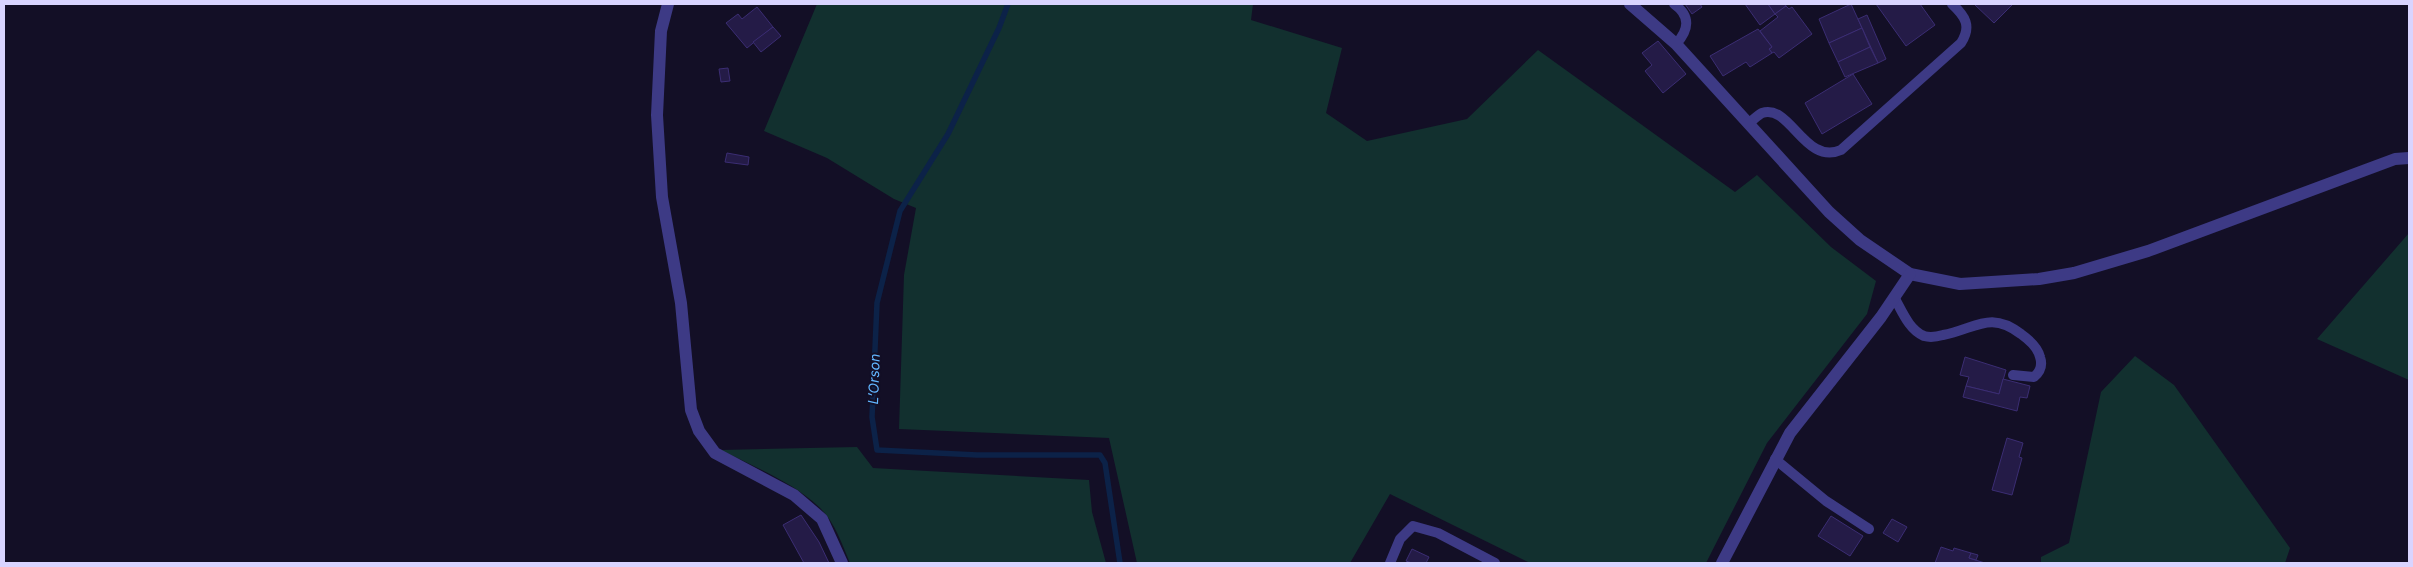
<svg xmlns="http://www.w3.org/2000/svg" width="2413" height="567" viewBox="0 0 2413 567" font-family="Inter,sans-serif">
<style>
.green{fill:#12302f}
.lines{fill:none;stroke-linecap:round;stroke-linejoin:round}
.stream{stroke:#0c2248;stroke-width:5.5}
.building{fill:#241b47;stroke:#3b2d73}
.service{stroke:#3d3a85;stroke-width:10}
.minor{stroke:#3d3a85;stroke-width:12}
.labels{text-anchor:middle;stroke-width:4;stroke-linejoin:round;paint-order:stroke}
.water-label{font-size:14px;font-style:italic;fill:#62b6ff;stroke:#130f26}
</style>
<rect width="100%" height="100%" fill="#130f26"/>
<g class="green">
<polygon points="817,4 1253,4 1251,20 1342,48 1326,113 1367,141 1467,119 1538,50 1735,192 1757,175 1831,247 1876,281 1867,314 1767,443 1706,563 1530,563 1390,494 1350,563 1137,563 1109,438 899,429 904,275 916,208 894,199 827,158 764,131"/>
<polygon points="2409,233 2409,380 2317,339"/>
<polygon points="2135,356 2174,385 2290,548 2285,563 2041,563 2041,557 2069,543 2101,392"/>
<path d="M857,447l16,21 216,12 3,32 14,51h-256c-8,-19 -16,-43 -32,-57 -24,-23 -67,-41 -97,-56z"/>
</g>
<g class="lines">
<polyline class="stream" points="1008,4 999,28 948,134 900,211 877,303 872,417 877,450 977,455 1100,455 1105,463 1120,563"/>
</g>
<g class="building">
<polygon points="1685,4 1700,4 1702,7 1692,14"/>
<polygon points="1745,4 1768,4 1775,14 1760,25"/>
<polygon points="1768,4 1785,4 1786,6 1775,14"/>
<polygon points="1851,4 1862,28 1829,43 1819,19"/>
<polygon points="1876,4 1920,4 1935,25 1906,46"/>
<polygon points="1974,4 2013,4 1994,23"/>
<polygon points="1786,6 1789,9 1792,7 1812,34 1779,58 1774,52 1772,53 1769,49 1772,47 1760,31 1778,17 1775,14"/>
<polygon points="757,7 773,27 747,48 726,23 738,14 742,19"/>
<polygon points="1867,15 1886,59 1878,63 1858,19"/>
<polygon points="773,27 781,36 761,52 753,42"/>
<polygon points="1862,28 1870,47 1838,62 1829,43"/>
<polygon points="1758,29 1772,47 1769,49 1772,53 1750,67 1746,62 1723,76 1710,56"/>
<polygon points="1658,41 1686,74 1663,93 1645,71 1652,65 1642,53"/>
<polygon points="1870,47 1878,63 1845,77 1838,62"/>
<polygon points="728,68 730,81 721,82 719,69"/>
<polygon points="1853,74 1872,104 1822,134 1805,103"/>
<polygon points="727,153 749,157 748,165 725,162"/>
<polygon points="1965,357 2006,370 1999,394 1966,386 1969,377 1960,375"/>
<polygon points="2003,379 2030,386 2027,398 2020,397 2017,411 1963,397 1966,386 1999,394"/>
<polygon points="2007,438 2023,443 2019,457 2022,458 2012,495 1992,490"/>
<polygon points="801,515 819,542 829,563 804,563 783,525"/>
<polygon points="1831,516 1863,536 1850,556 1818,536"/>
<polygon points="1892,519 1907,527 1898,542 1883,533"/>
<polygon points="1941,547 1953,551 1954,548 1971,553 1969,558 1985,563 1935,563"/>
<polygon points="1412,549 1429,557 1426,563 1412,563 1406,561"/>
<polygon points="1971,553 1978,555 1976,560 1969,558"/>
</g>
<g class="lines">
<g class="service">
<path d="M1674,4c17,12 15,26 2,40"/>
<path d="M1749,123c4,-3 9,-8 13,-10 28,-10 43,53 79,37l120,-107c11,-17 4,-27 -9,-39"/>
<path d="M1894,297c8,14 15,33 30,39 7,2 12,1 19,-1 32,-6 47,-25 78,-1 7,5 17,14 19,23 3,9 0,15 -6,20l-21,-2"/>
<polyline points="1775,459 1826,501 1869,529"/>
<polyline points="1390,563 1400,539 1413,526 1438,533 1495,563"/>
</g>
<g class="minor">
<polyline points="668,4 661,31 657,115 662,197 681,303 691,410 699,431 715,453 794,495 822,519 842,563"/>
<polyline points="1630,4 1676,44 1829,212 1860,240 1910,274 1960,284 2039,279 2074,273 2148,251 2395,159 2409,158"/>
<polyline points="1722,563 1790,433 1881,317 1910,274"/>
</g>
</g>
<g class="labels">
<g class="water-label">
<text transform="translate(874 379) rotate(-88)" y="5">L’Orson</text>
</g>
</g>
<rect width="2413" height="567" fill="none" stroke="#d9d4ff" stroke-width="10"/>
</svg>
